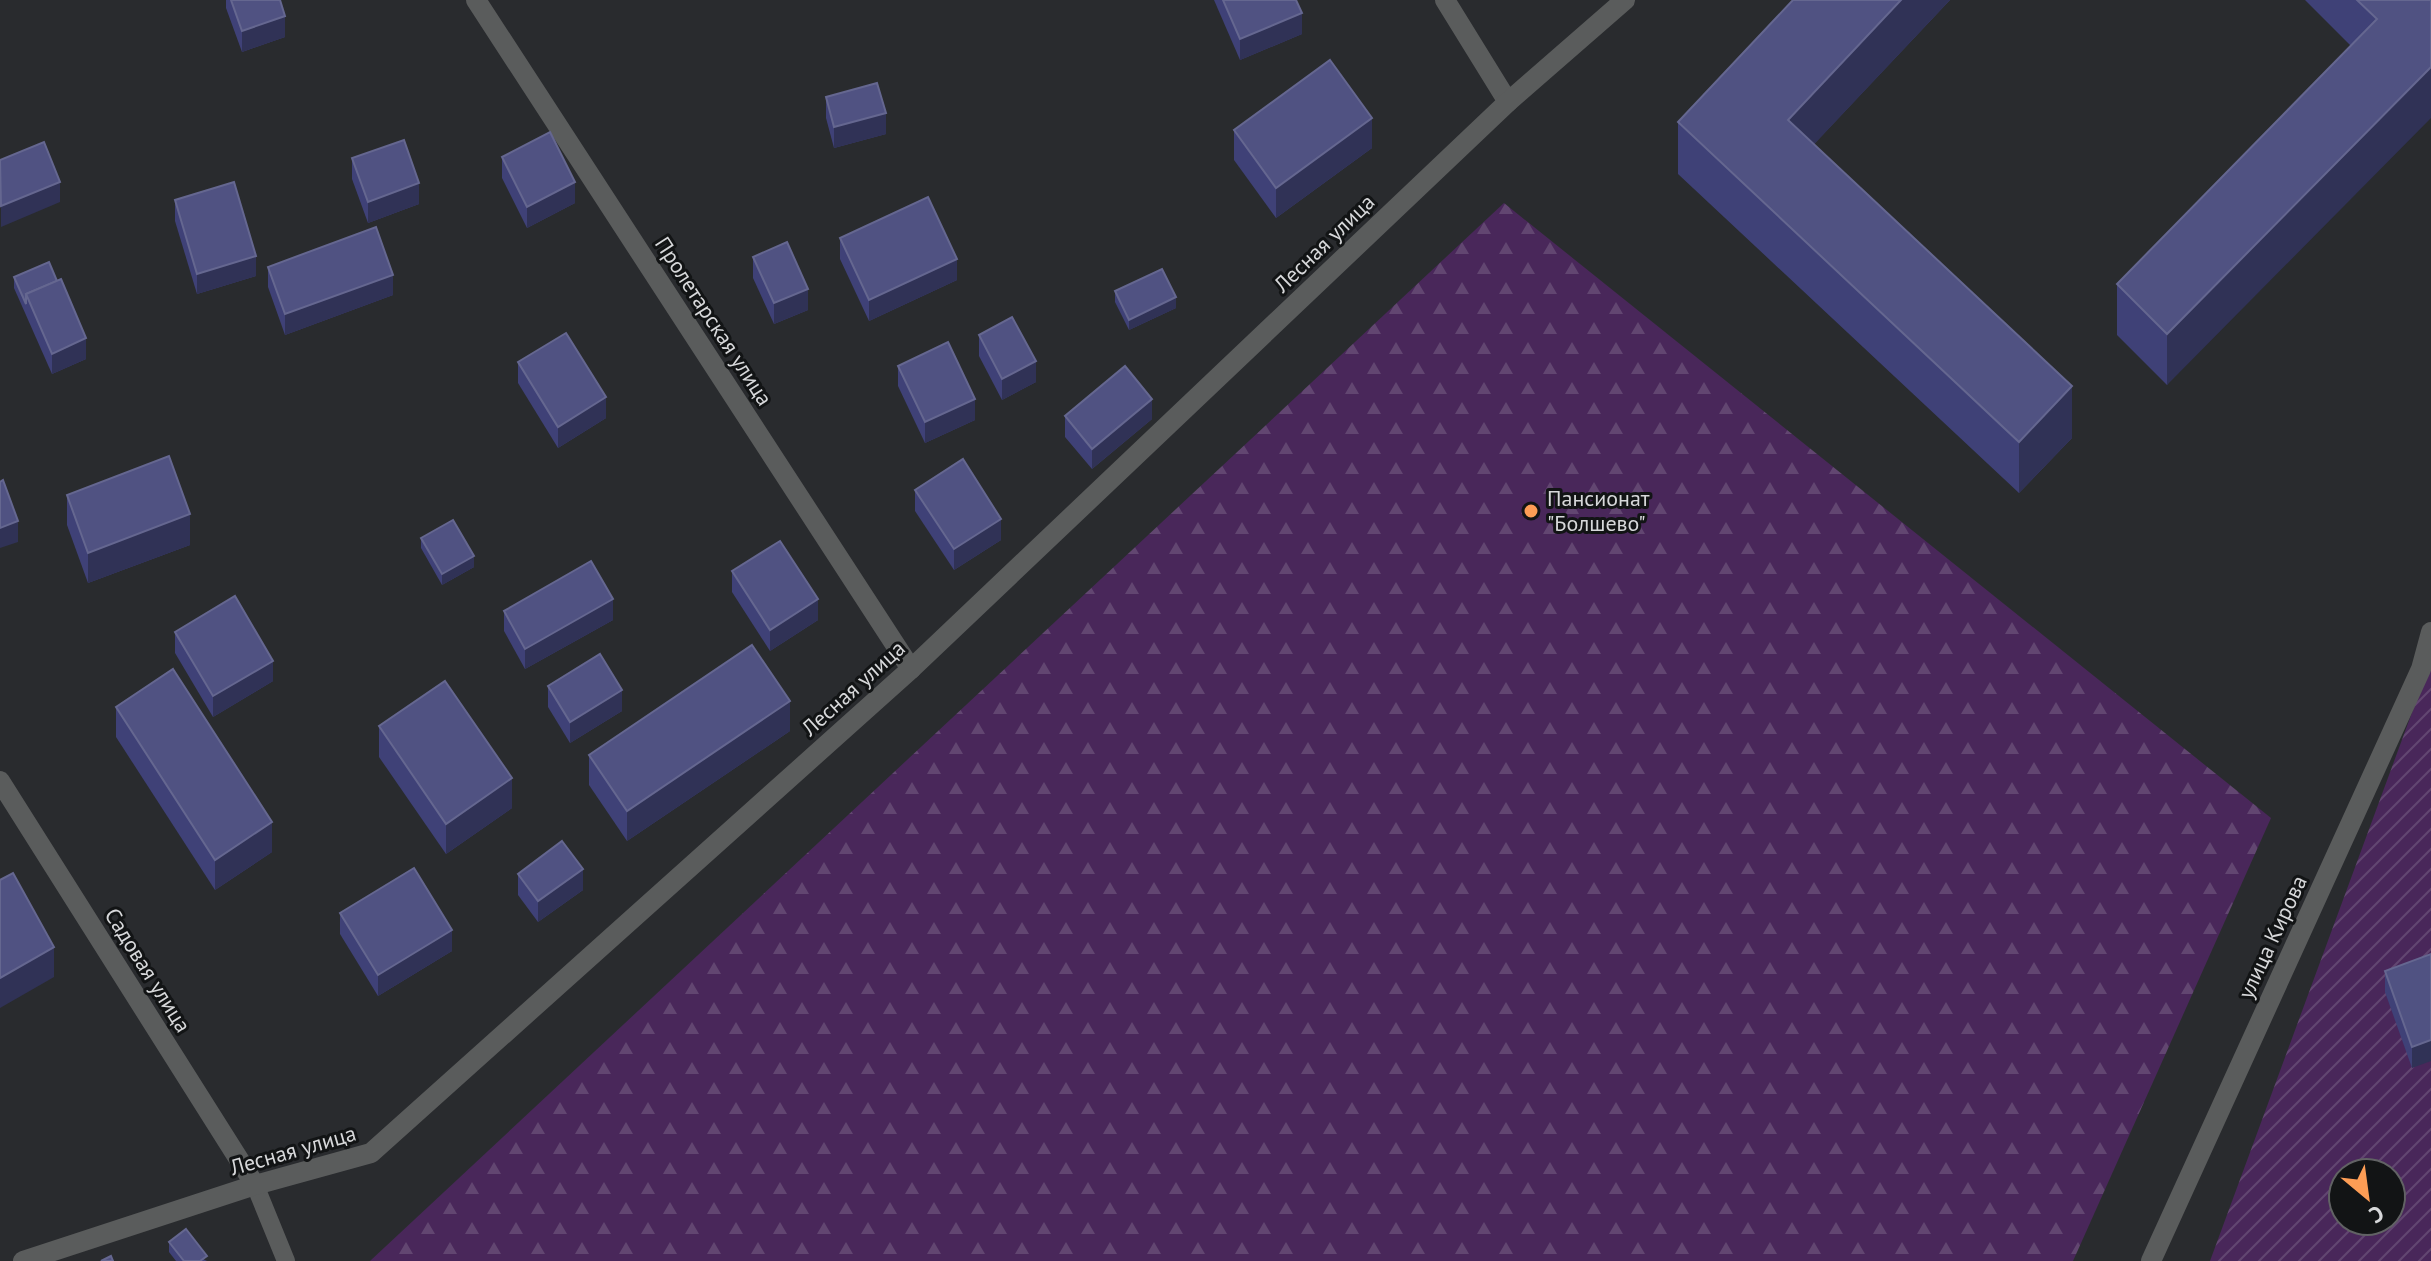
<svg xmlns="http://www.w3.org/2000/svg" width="2431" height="1261" viewBox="0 0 2431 1261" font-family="'PT Sans',sans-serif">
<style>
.forest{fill:url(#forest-firs)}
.garden{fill:url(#garden-furrows);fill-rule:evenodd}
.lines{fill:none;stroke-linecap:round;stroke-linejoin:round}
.lane{stroke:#5a5c5c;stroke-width:18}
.street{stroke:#5a5c5c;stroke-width:20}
.wall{fill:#3f4177}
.shaded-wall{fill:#303256}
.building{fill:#505282;stroke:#656790;stroke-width:2}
.poi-dot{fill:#fd9d55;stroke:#121415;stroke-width:3}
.labels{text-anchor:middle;stroke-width:6;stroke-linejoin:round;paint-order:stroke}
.street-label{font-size:22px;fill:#d7d8da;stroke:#121415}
.poi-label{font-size:22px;fill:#d7d8da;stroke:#121415;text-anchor:start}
</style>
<defs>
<pattern id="forest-firs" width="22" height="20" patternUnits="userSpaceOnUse" patternTransform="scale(2)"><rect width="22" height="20" fill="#49275a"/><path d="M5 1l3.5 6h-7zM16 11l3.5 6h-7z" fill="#624671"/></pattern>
<pattern id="garden-furrows" width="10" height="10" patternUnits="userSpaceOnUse" patternTransform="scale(2)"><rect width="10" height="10" fill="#49275a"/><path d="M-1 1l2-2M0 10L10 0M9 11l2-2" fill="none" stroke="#624671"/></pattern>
</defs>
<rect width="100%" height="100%" fill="#292b2e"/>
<polygon class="forest" points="1504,203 2271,818 2073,1261 370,1261"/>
<path class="garden" d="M2431,661v600h-221zM2343,1173h48v48h-48z"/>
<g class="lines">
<polyline class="lane" points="255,1185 286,1261"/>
<g class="street">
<polyline points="476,0 911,669"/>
<polyline points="1445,0 1508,102"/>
<polyline points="0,781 255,1185"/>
<polyline points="23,1261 255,1185 371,1153 911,669 1508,102 1625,0"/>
<polyline points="2151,1261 2421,669 2431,632"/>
</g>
</g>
<g class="wall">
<polygon points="226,0 280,0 285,37 242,52 226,8"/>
<polygon points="1214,0 1296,0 1302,34 1240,60"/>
<polygon points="1793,0 1950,0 1814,144 2072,438 2019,493 1678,174 1678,122"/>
<polygon points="2305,0 2431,0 2167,385 2117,335 2117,284 2351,46"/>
<polygon points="826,97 886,134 834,148 826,118"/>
<polygon points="1234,130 1372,148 1276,218 1234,160"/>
<polygon points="502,157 575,203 527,228 502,178"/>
<polygon points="352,158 419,204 368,223 352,179"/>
<polygon points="175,200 256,276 197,294 175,221"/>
<polygon points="840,238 957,280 869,321 840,259"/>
<polygon points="753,257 808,310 774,324 753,278"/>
<polygon points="268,267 393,295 285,335 268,287"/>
<polygon points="14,277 86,359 52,374 14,288"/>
<polygon points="1115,291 1176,308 1129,330 1115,302"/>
<polygon points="979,335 1036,382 1002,400 979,356"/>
<polygon points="518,362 606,418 558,448 518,383"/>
<polygon points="898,366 975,420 925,443 898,386"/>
<polygon points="1065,416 1152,419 1092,469 1065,437"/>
<polygon points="915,490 1001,540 954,570 915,511"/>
<polygon points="67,495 190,545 88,583 67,525"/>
<polygon points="421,538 474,567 442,585 421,548"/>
<polygon points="732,571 818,620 770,651 732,592"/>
<polygon points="504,611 613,620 525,669 504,631"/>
<polygon points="175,632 273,681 213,717 175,653"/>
<polygon points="548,686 622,711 570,743 548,707"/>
<polygon points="116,707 272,852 215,890 116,737"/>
<polygon points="379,726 512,808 446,854 379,757"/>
<polygon points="790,731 627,841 589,785 589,755"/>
<polygon points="518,874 583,890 538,922 518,895"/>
<polygon points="340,913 452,951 378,996 340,934"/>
<polygon points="2431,954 2412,1068 2385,992 2385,971"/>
<polygon points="169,1242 207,1261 176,1261 169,1252"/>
</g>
<g class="shaded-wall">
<polygon points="1901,0 1950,0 1788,172 1788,120"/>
<polygon points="1302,13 1302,34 1240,60 1240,39"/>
<polygon points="285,16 285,37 242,52 242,31"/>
<polygon points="2431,67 2431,118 2167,385 2167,334"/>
<polygon points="886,113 886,134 834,148 834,127"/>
<polygon points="1372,118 1372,148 1276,218 1276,188"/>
<polygon points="60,182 60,202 1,227 1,206"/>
<polygon points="575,182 575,203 527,228 527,207"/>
<polygon points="419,183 419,204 368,223 368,202"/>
<polygon points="256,256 256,276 197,294 197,274"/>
<polygon points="957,259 957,280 869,321 869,300"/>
<polygon points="393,275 393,295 285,335 285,314"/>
<polygon points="808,289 808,310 774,324 774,303"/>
<polygon points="1176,297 1176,308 1129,330 1129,320"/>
<polygon points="86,338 86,359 52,374 52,354"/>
<polygon points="1036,361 1036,382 1002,400 1002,379"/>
<polygon points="2072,386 2072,438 2019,493 2019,442"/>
<polygon points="606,397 606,418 558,448 558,427"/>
<polygon points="975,399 975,420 925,443 925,422"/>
<polygon points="1152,399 1152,419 1092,469 1092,449"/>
<polygon points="190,514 190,545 88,583 88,553"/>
<polygon points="1001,519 1001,540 954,570 954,549"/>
<polygon points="18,521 18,542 0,548 0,528"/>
<polygon points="474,556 474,567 442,585 442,574"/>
<polygon points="613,599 613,620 525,669 525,649"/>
<polygon points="818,599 818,620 770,651 770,630"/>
<polygon points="273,661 273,681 213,717 213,696"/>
<polygon points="622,690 622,711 570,743 570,722"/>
<polygon points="790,701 790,731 627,841 627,811"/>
<polygon points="512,778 512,808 446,854 446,824"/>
<polygon points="272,822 272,852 215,890 215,860"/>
<polygon points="583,869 583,890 538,922 538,901"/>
<polygon points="452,930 452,951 378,996 378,975"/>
<polygon points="54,947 54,977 0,1008 0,978"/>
<polygon points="2431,1040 2431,1061 2412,1068 2412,1047"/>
</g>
<g class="building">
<polygon points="231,0 280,0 285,16 242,31"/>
<polygon points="1223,0 1296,0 1302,13 1240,39"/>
<polygon points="1793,0 1901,0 1788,120 2072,386 2019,442 1678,122"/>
<polygon points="2357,0 2431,0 2431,67 2167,334 2117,284 2377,19"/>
<polygon points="1330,60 1372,118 1276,188 1234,130"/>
<polygon points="877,83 886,113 834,127 826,97"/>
<polygon points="550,132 575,182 527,207 502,157"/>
<polygon points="404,140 419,183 368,202 352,158"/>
<polygon points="44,142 60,182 1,206 0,160"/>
<polygon points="234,182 256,256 197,274 175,200"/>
<polygon points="928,197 957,259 869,300 840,238"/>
<polygon points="376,227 393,275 285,314 268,267"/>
<polygon points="787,242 808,289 774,303 753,257"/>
<polygon points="49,262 57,281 26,294 26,304 14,277"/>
<polygon points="1162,269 1176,297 1129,320 1115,291"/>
<polygon points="61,279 86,338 52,354 26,294"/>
<polygon points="1012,317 1036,361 1002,379 979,335"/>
<polygon points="566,333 606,397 558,427 518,362"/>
<polygon points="948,342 975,399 925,422 898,366"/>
<polygon points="1125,366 1152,399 1092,449 1065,416"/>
<polygon points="169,456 190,514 88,553 67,495"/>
<polygon points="963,459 1001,519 954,549 915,490"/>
<polygon points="3,480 18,521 0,528 0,482"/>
<polygon points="453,520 474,556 442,574 421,538"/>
<polygon points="780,541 818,599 770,630 732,571"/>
<polygon points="591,561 613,599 525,649 504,611"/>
<polygon points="235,596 273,661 213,696 175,632"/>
<polygon points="752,645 790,701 627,811 589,755"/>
<polygon points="600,654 622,690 570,722 548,686"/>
<polygon points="173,669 272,822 215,860 116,707"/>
<polygon points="445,681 512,778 446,824 379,726"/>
<polygon points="562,841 583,869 538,901 518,874"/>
<polygon points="414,868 452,930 378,975 340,913"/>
<polygon points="13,873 54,947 0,978 0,880"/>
<polygon points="2431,954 2431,1040 2412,1047 2385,971"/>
<polygon points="186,1229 207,1256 200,1261 184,1261 169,1242"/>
<polygon points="111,1256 113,1261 101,1261"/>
</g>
<circle class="poi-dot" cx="1531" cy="511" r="8"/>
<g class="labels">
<g class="street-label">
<text transform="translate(1324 243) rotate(-44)" y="8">Лесная улица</text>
<text transform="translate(714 321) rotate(57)" y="8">Пролетарская улица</text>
<text transform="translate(853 688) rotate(-42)" y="8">Лесная улица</text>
<text transform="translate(2272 937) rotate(-65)" y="8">улица Кирова</text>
<text transform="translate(148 970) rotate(58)" y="8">Садовая улица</text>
<text transform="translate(293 1150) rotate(-16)" y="8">Лесная улица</text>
</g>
<g class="poi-label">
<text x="1547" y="506">Пансионат<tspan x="1547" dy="25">"Болшево"</tspan></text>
</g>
</g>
<g transform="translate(2367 1197) rotate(151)"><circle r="38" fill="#121415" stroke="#616264" stroke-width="2"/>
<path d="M0-6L14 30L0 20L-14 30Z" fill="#fd9d55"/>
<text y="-12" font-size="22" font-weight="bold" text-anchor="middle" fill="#d7d8da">С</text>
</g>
</svg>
